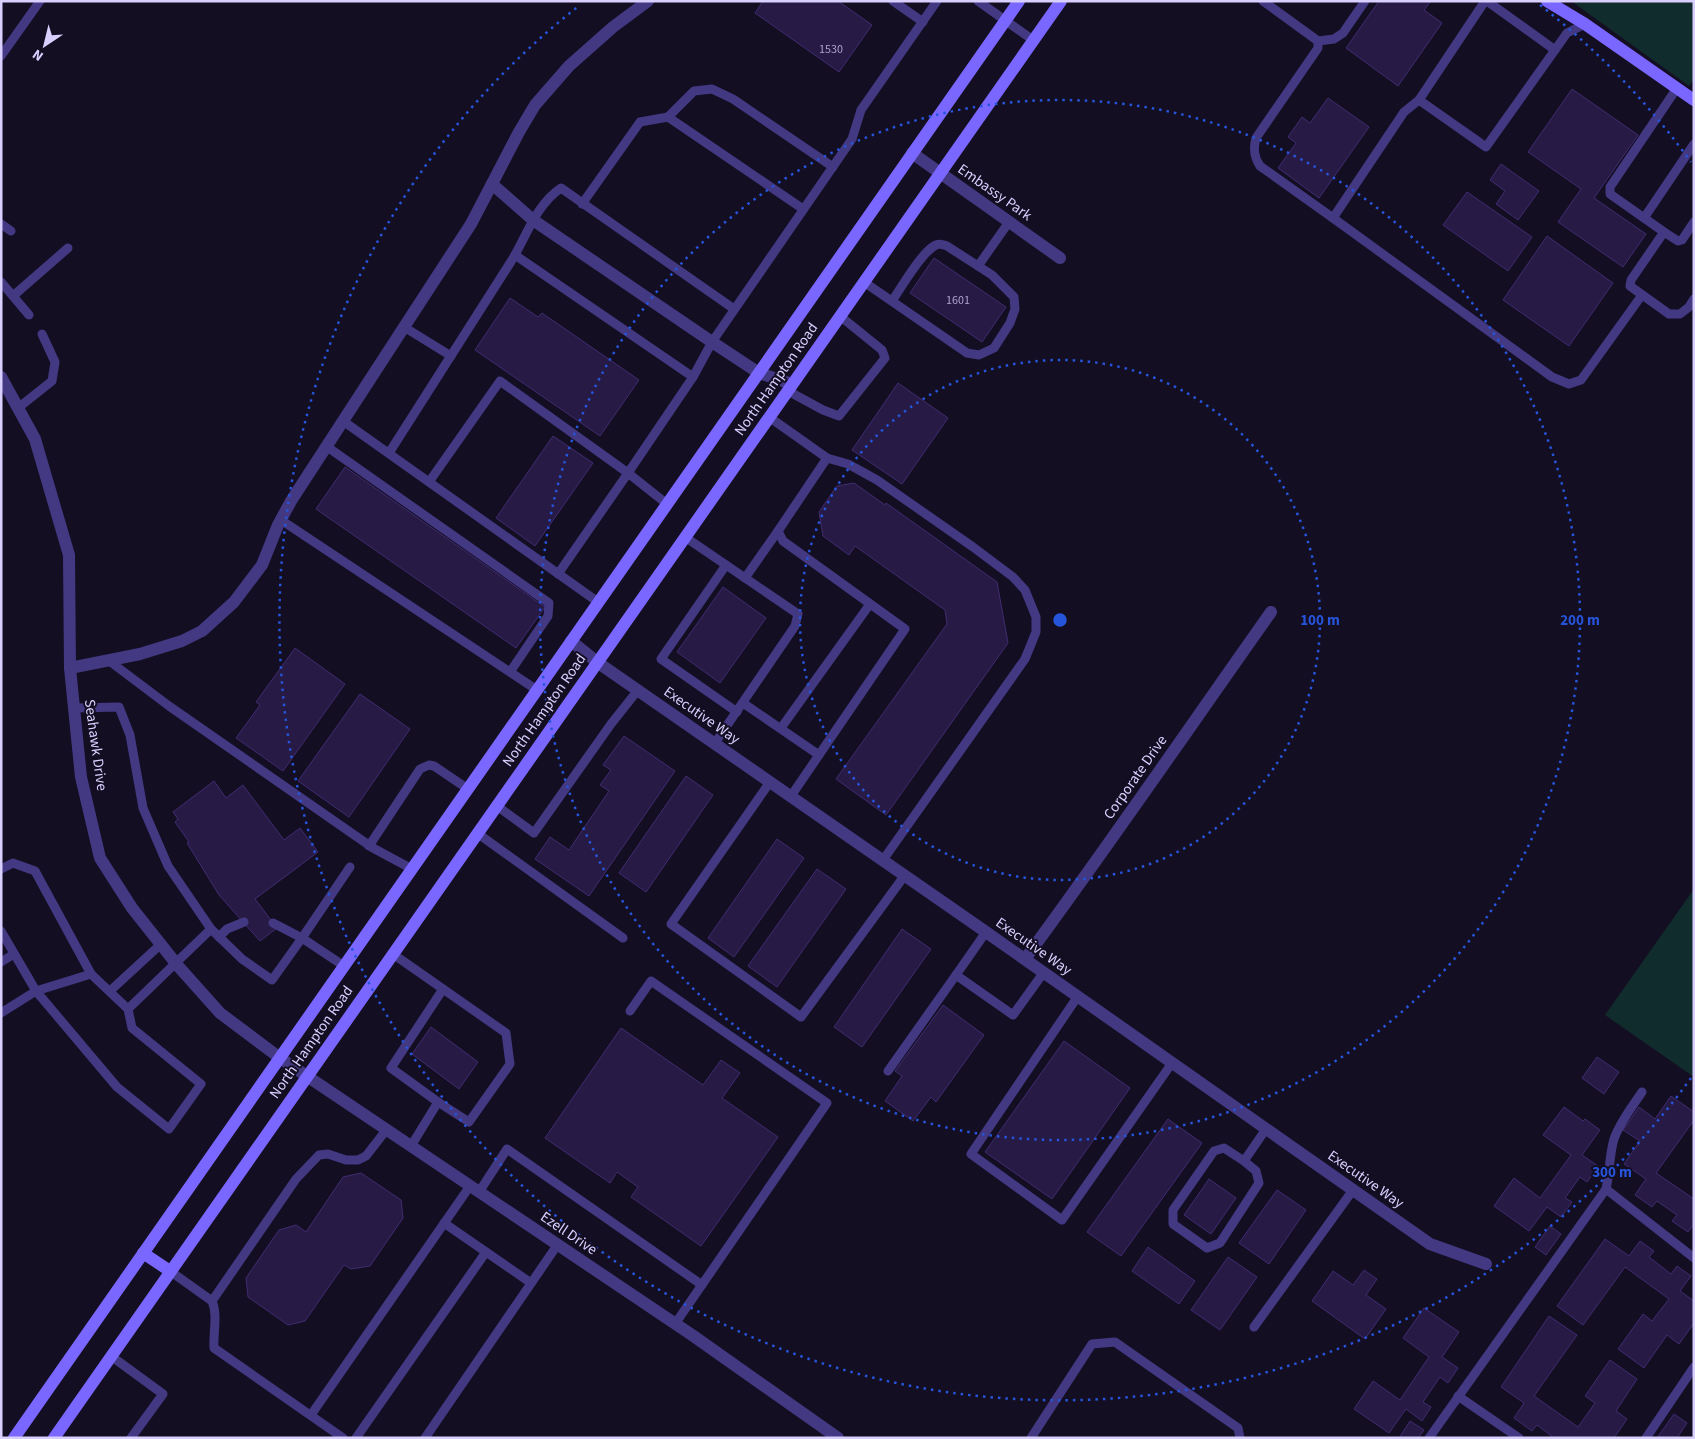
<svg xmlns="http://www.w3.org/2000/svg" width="1695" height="1439" viewBox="0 0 1695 1439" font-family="'Source Sans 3',sans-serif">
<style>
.green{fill:#112c2d}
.building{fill:#271a45;stroke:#402c71}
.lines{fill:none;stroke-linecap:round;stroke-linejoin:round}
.service{stroke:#433983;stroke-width:9}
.minor{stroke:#433983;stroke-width:12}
.secondary{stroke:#7a67ff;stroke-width:12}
.ring{fill:none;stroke:#2654da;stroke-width:2.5;stroke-dasharray:2.5 5}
.labels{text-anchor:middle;stroke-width:4;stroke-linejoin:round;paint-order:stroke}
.number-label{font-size:12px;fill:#ada2d0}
.street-label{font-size:15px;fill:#dad0ff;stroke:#140e23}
.centre{fill:#2654da;stroke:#140e23;stroke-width:2.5}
.ring-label{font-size:15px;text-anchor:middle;font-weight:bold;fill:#2654da;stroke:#140e23;stroke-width:4;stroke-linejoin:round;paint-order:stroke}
</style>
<rect width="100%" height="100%" fill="#140e23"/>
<g class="green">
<polygon points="1571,1 1694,1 1694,80 1689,86"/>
<polygon points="1694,889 1694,1077 1605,1015"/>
</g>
<g class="building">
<polygon points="763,1 838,1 872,25 839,72 755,13"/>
<polygon points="1379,1 1431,1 1424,10 1442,23 1398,86 1346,48"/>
<polygon points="1572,89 1638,135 1594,198 1646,234 1623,267 1558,222 1581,189 1528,152"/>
<polygon points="1328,98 1369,127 1319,198 1278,168 1296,143 1288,137 1302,117 1310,123"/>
<polygon points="1501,164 1539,191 1518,220 1496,204 1505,191 1490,180"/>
<polygon points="1467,192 1532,237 1508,271 1443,225"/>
<polygon points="1547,236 1613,283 1569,346 1503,300"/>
<polygon points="934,258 1006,307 982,342 910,293"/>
<polygon points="510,298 538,317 542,313 639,380 600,436 475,350"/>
<polygon points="898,383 948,418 902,484 852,450"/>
<polygon points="553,436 593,463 535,546 496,518"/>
<polygon points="345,467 545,607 516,648 316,509"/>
<polygon points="854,483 885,505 886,503 997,582 1008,643 886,815 836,779 947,624 945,610 855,546 849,555 823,536 819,512 837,486"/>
<polygon points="723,587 766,618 720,683 677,652"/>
<polygon points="295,648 345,684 283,771 236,738 260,705 256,702"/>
<polygon points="360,694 410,729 349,817 298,781"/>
<polygon points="624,736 675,771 589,896 535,859 550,837 569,850 609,791 600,785 611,770 603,765"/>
<polygon points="686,776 713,795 646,892 619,873"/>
<polygon points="214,781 226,798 243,785 284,840 300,828 318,852 255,899 277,928 260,941 219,895 187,843 189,842 175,822 178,819 173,812"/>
<polygon points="777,839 804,858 734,957 708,938"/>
<polygon points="817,869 846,889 777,987 748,966"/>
<polygon points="902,929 931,949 862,1047 834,1027"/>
<polygon points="943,1005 984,1035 936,1102 931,1097 913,1121 885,1101 902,1076 895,1071"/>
<polygon points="431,1027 478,1062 459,1089 412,1054"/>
<polygon points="621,1028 703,1085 721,1060 740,1073 722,1098 778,1137 701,1246 631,1197 638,1187 617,1172 610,1183 545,1138"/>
<polygon points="1064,1041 1130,1088 1052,1199 985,1152"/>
<polygon points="1597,1057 1619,1072 1604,1094 1582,1078"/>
<polygon points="1671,1096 1694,1112 1694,1120 1656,1173 1694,1199 1694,1224 1688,1232 1672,1221 1677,1215 1657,1201 1652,1207 1635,1195 1646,1179 1624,1164 1640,1141 1623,1130 1639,1107 1655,1119"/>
<polygon points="1564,1107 1583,1121 1585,1119 1600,1130 1582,1155 1598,1166 1587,1182 1580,1177 1565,1198 1572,1202 1561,1217 1547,1207 1529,1231 1494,1206 1514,1178 1540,1198 1571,1155 1543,1135"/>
<polygon points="1168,1119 1202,1143 1121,1256 1087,1232"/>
<polygon points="361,1173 401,1200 403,1218 370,1266 351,1269 344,1265 305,1321 288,1325 248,1297 246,1278 279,1230 296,1225 306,1232 343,1177"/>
<polygon points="1209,1179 1236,1198 1211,1234 1184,1215"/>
<polygon points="1277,1190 1306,1210 1269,1264 1239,1243"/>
<polygon points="1550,1226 1561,1234 1546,1255 1535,1247"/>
<polygon points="1605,1239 1629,1256 1640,1241 1654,1251 1649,1257 1671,1274 1677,1266 1691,1276 1680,1291 1694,1301 1694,1323 1679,1344 1667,1335 1644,1368 1618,1349 1643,1314 1652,1321 1669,1299 1625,1267 1583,1325 1557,1306"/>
<polygon points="1148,1247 1195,1281 1179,1304 1132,1271"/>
<polygon points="1228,1257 1257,1277 1220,1330 1191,1310"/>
<polygon points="1364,1270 1377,1279 1366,1295 1386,1309 1365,1339 1312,1301 1333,1271 1353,1285"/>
<polygon points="1424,1308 1459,1332 1442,1357 1458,1368 1448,1383 1440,1377 1423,1402 1431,1407 1422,1421 1406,1409 1389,1433 1354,1409 1373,1381 1400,1400 1429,1357 1403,1338"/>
<polygon points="1549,1316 1577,1335 1534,1396 1578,1427 1595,1403 1585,1396 1610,1360 1637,1379 1616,1411 1627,1419 1614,1438 1554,1438 1537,1425 1532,1431 1514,1418 1524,1403 1501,1387"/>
<polygon points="1674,1414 1687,1423 1677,1438 1657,1438"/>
<polygon points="1410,1421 1424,1430 1418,1438 1399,1438"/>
</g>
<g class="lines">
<g class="service">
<polyline points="893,1 923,22"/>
<polyline points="978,1 1033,40"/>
<path d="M1263,1l55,40v7l-62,90c-3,11 -2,19 4,28l73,52 71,-106 15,-12"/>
<polyline points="1485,1 1419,100 1486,147 1567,33 1585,24"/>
<polyline points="1487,1 1555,50"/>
<polyline points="1318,41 1334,39 1343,33 1365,1"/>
<polyline points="1,56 40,1"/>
<polyline points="1677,88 1610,187 1610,194 1664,232 1631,280 1630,286 1669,314 1680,314 1689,307 1694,299"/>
<polyline points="668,117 694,91 712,89 733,99 833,167"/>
<polyline points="582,204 640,122 668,117 803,209"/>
<polyline points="1333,218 1552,377 1569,384 1581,380 1642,295"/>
<polyline points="1644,218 1694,144"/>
<polyline points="1,224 11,231"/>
<polyline points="1664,232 1678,241 1682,240 1694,222"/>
<polyline points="515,255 693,377"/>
<polyline points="978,266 1009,222"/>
<polyline points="1,282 29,315"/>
<path d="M864,282l103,71 12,2 15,-7 16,-25 5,-14 -1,-12 -22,-22 -45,-29c-3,-1 -7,-3 -11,-1 -14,6 -35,43 -44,56"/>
<polyline points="13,296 68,248"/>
<polyline points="404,327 451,356"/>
<polyline points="788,391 823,410 839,416 885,358 882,350 840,316"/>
<polyline points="18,408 52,381 55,362 42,334"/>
<polyline points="769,417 827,458 778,531 783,541 905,629 791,796"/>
<polyline points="343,421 598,602"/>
<polyline points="326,446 549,603 548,616 510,672"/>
<path d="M389,453c41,-64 82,-129 123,-193 15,-25 24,-55 49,-72l173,121"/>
<polyline points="827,458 848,464 877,480 973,547 1013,577 1025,590 1036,617 1036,632 1025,659 883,860"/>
<polyline points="429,482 500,381 628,473 693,377 712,342 852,139 861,110 937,1"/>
<polyline points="281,520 537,690"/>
<polyline points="685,537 798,614 795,626 715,743"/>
<polyline points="726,565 661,659 737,712"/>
<polyline points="558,574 628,473 667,504"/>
<polyline points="745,578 778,531"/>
<polyline points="108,660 169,706 373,848 412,869"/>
<polyline points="743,703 819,755"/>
<polyline points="74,708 119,707 130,735 143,808 168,866 211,929"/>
<polyline points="781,728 870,604"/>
<polyline points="770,782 671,924 801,1017 905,875"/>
<polyline points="497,806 534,833 611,724 638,690"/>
<polyline points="477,833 623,938"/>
<polyline points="369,846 420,769 429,765 434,766 468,789"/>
<polyline points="1,869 13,863 35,871 91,974 36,991 1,1013"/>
<polyline points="273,923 302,938 350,867"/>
<polyline points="1,931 36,991 117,1087 169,1129 201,1084 132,1028 128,1009 91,974"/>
<polyline points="986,932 956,975 1013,1015 1044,972"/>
<polyline points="219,937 227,929 244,922"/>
<polyline points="393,954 506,1033 510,1064 469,1122 438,1102 411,1146"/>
<polyline points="1,962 14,954"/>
<polyline points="110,991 161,944"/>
<polyline points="1078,996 971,1154 1062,1220 1172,1063"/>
<polyline points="128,1009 211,929 242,959 272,980 302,938 344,966"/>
<polyline points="630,1011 651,981 827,1103 675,1324"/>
<polyline points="888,1071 956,975"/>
<polyline points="438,1102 391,1068 443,989"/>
<polyline points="1244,1161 1256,1171 1259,1183 1220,1243 1207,1248 1173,1224 1173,1210 1214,1151 1224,1148 1244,1161 1266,1129"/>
<polyline points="1606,1189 1694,1258"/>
<polyline points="479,1192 507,1149 702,1285"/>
<polyline points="444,1223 531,1283"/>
<path d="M170,1271l42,30c6,14 1,32 2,47l129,90"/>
<polyline points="212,1301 296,1179 319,1155 328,1154 346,1160 358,1160 366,1156 387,1129"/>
<polyline points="1254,1327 1353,1190"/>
<polyline points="111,1356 163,1394 131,1438"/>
<polyline points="1458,1396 1519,1438"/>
<polyline points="311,1415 470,1186"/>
<polyline points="356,1438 486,1252"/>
<polyline points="425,1438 558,1244"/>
<polyline points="1031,1438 1092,1344 1115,1342 1238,1428 1240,1438"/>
<path d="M1429,1438l177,-249c4,-17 3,-33 8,-50 6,-17 18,-32 28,-47"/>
<polyline points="1646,1438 1694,1367"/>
</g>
<g class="minor">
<polyline points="912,153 1060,258"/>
<polyline points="492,184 533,220 712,342 759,373 792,384"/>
<polyline points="1,377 35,439 69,555 70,668 74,708 81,777 100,858 132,908 178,966 220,1013 280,1058 692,1335 838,1438"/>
<polyline points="571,641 597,662 986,932 1430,1244 1486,1264"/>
<polyline points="70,668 140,654 182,641 202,631 234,602 262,565 278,525 291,501 471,224 519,132 535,105 569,66 613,27 648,1"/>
<path d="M1025,959c84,-114 164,-231 246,-347"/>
</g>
<g class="secondary">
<polyline points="1547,1 1585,24 1694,100"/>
<polyline points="143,1253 170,1271"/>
<polyline points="14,1438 1019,1"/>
<polyline points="54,1438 1061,1"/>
</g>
</g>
<g class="ring">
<circle cx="1060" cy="620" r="260"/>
<circle cx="1060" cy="620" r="520"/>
<path d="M1691 1078A780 780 0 1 1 580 5M1540 5A780 780 0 0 1 1691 162"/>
</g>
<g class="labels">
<g class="number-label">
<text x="831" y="53">1530</text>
<text x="958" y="304">1601</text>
</g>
<g class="street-label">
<text transform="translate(995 192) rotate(35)" y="5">Embassy Park</text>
<text transform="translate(776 379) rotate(-55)" y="5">North Hampton Road</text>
<text transform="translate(544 710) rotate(-55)" y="5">North Hampton Road</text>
<text transform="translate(702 715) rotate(35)" y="5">Executive Way</text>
<text transform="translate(96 745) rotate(82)" y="5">Seahawk Drive</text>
<text transform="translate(1135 777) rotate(-55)" y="5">Corporate Drive</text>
<text transform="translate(1034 946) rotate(35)" y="5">Executive Way</text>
<text transform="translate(311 1042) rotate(-55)" y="5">North Hampton Road</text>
<text transform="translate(1366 1179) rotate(35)" y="5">Executive Way</text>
<text transform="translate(569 1233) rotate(34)" y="5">Ezell Drive</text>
</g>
</g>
<circle cx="1060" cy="620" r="8" class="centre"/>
<g class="ring-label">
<text x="1320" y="625">100 m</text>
<text x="1580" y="625">200 m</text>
<text x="1612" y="1177">300 m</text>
</g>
<rect width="1695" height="1439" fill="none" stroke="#dad0ff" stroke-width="5"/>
<g transform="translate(45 45) rotate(215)" stroke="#140e23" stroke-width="4" paint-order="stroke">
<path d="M0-4L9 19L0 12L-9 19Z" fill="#dad0ff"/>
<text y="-8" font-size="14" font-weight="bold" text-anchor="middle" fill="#dad0ff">N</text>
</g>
</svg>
